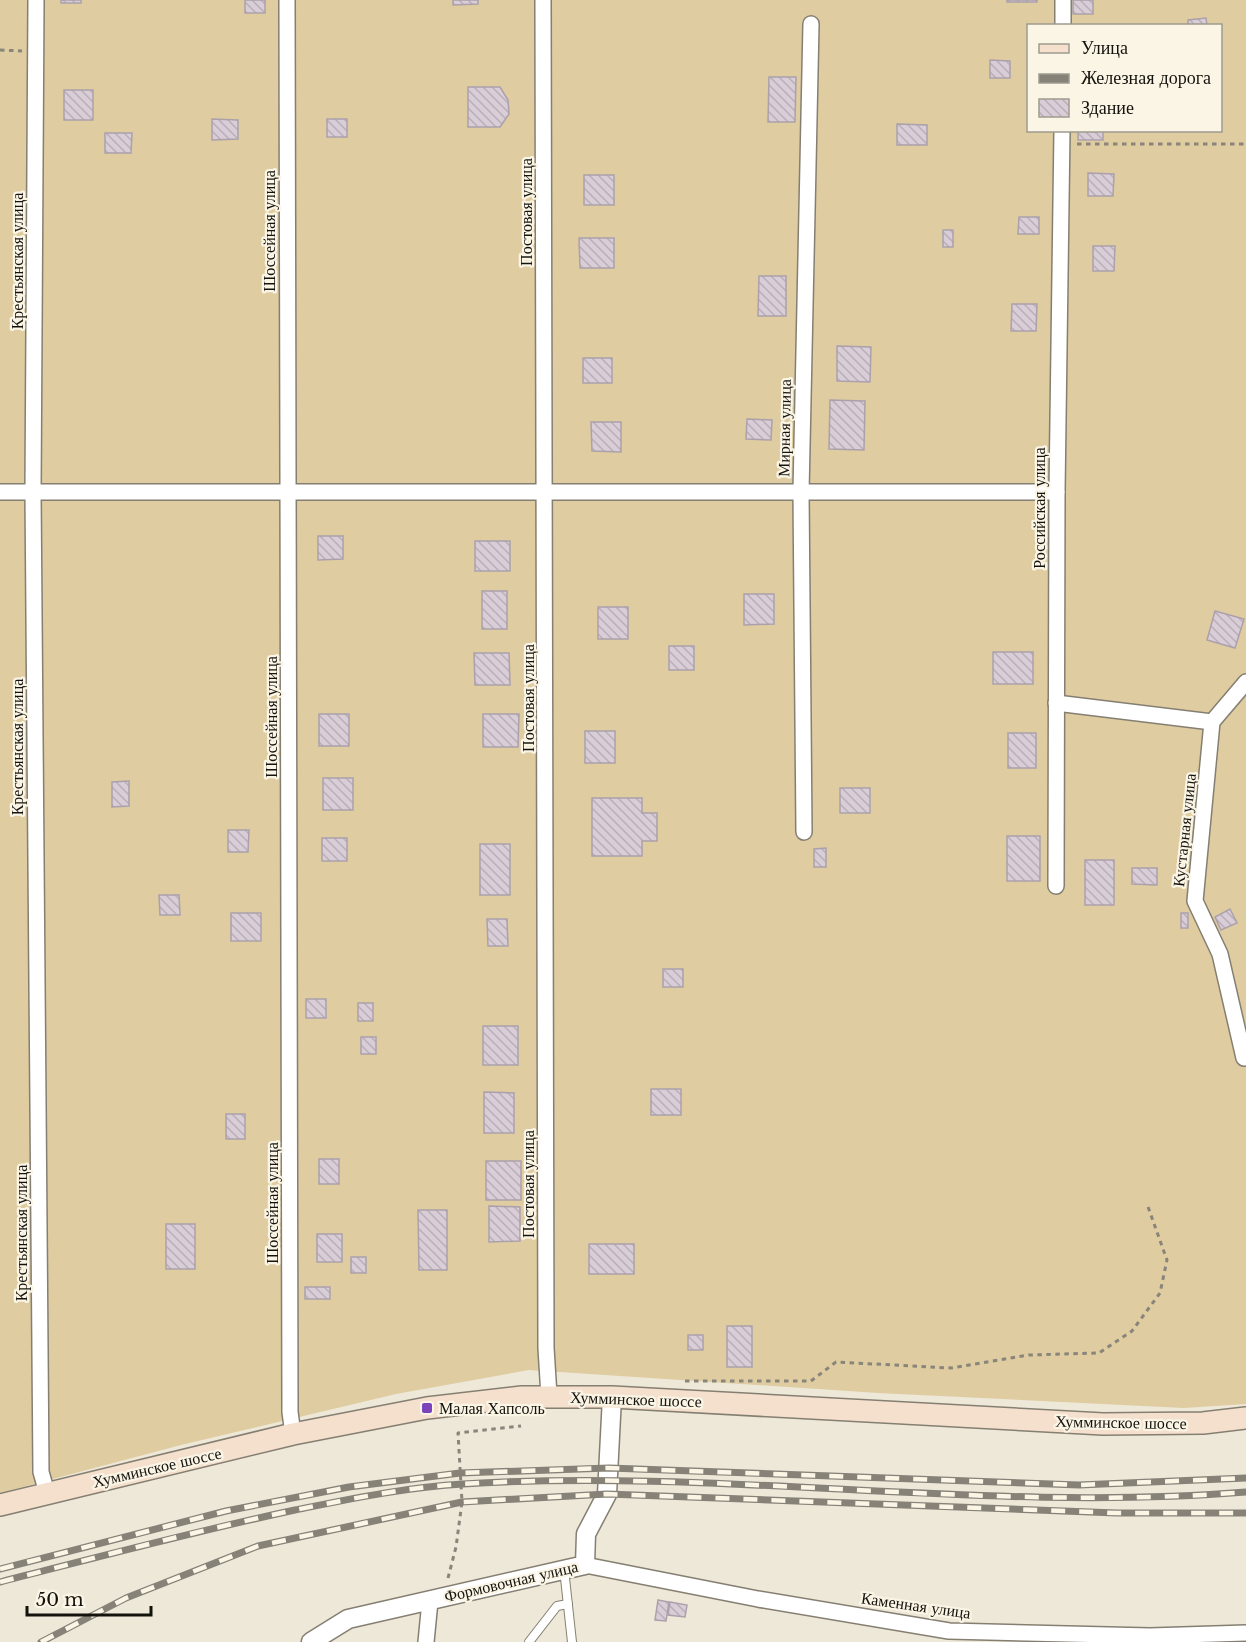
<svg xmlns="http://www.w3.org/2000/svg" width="1246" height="1642" viewBox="0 0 1246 1642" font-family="'Libre Baskerville',serif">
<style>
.grass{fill:#dfcca0;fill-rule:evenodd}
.building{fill:url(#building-back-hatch);stroke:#aca1ab;stroke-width:1.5}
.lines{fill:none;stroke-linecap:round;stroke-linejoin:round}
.service-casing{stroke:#857f72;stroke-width:10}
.minor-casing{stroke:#857f72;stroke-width:18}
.tertiary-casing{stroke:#857f72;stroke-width:21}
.secondary-casing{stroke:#857f72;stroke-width:24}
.path{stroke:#89857b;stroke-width:3;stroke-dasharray:4.5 4.5;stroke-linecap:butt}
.service{stroke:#fff;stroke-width:8}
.minor{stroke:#fff;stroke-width:15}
.tertiary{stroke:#fff;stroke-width:18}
.secondary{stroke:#f5e0ce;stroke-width:21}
.rail-casing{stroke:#868278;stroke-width:7}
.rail{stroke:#fbf5e6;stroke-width:4.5;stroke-dasharray:14;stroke-linecap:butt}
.poi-dot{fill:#7c44bb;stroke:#fbf5e6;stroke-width:2}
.labels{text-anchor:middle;stroke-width:4.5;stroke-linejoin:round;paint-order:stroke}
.street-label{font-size:16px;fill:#14120d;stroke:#fbf5e6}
.poi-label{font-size:16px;fill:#14120d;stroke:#fbf5e6;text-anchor:start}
</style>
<defs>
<pattern id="building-back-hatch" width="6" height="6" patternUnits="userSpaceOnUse" patternTransform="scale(1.5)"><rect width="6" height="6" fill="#d9cdd8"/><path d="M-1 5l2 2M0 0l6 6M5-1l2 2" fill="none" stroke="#b9afb8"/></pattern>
</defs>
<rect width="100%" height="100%" fill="#eee8d9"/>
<path class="grass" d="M0,0h1246v1404l-62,4 -306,-15 -349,-23 -133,24 -215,51 -181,48zM1028,26h192v104h-192z"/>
<g class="building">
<rect x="61" y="0" width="20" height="3"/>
<rect x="245" y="0" width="20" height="13"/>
<polygon points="453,0 478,0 478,4 453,5"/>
<rect x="1007" y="0" width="30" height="2"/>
<rect x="1073" y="0" width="20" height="14"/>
<polygon points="1206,18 1207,26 1188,26 1188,20"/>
<polygon points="990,60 1010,61 1010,78 990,78"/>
<polygon points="769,77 796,77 795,122 768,122"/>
<polygon points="468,87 500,87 508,100 509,114 500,127 468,127"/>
<rect x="64" y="90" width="29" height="30"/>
<polygon points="212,119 238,120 238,139 212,140"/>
<rect x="327" y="119" width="20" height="18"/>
<polygon points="897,124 927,125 927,145 897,145"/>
<rect x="1078" y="130" width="25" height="10"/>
<polygon points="105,133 132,133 131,153 105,153"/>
<polygon points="1088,173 1114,174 1113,196 1088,196"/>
<rect x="584" y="175" width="30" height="30"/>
<polygon points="1019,217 1039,217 1039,234 1018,234"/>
<rect x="943" y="230" width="10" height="17"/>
<polygon points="579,238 614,238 614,268 580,268"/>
<polygon points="1093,246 1115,246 1114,271 1093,271"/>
<polygon points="759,276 786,276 786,316 758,316"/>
<polygon points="1012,304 1037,304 1036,331 1011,331"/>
<polygon points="837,346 871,347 870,382 837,381"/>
<rect x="583" y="358" width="29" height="25"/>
<polygon points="830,400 865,401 864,450 829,449"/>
<polygon points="747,419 772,420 771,440 746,439"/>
<polygon points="591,422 621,422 621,452 592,451"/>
<polygon points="318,536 343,536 343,559 318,560"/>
<rect x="475" y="541" width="35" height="30"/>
<rect x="482" y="591" width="25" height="38"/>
<polygon points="744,594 774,594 774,624 744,625"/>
<rect x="598" y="607" width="30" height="32"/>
<polygon points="1215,611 1244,619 1235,648 1207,640"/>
<rect x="669" y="646" width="25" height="24"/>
<rect x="993" y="652" width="40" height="32"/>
<polygon points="474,653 509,653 510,685 475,685"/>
<rect x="319" y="714" width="30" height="32"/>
<polygon points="483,714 519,714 518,747 483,747"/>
<rect x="585" y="731" width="30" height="32"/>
<rect x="1008" y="733" width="28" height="35"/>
<rect x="323" y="778" width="30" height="32"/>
<polygon points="129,781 129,806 112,807 112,782"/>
<rect x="840" y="788" width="30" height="25"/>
<polygon points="592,798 642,798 642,813 657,813 657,841 642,841 642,856 592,856"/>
<polygon points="228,830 249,830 248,852 228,852"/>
<rect x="1007" y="836" width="33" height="45"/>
<rect x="322" y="838" width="25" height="23"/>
<rect x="480" y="844" width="30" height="51"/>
<polygon points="826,848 826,867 814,867 814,849"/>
<rect x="1085" y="860" width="29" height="45"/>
<polygon points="1132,868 1157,868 1157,885 1132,884"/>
<polygon points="159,895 179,895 180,915 160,915"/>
<polygon points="1230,909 1237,923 1221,930 1215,917"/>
<rect x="231" y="913" width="30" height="28"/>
<rect x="1181" y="913" width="7" height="15"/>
<polygon points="487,919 507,919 508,946 488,946"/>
<rect x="663" y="969" width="20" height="18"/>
<rect x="306" y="999" width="20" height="19"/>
<rect x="358" y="1003" width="15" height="18"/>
<rect x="483" y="1026" width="35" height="39"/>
<rect x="361" y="1037" width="15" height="17"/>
<rect x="651" y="1089" width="30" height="26"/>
<polygon points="484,1092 514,1093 514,1133 484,1133"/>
<rect x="226" y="1114" width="19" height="25"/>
<rect x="319" y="1159" width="20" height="25"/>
<rect x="486" y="1161" width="35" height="39"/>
<polygon points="489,1206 520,1207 520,1241 489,1242"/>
<polygon points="418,1210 447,1210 447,1270 419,1270"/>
<rect x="166" y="1224" width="29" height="45"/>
<rect x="317" y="1234" width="25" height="28"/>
<rect x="589" y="1244" width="45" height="30"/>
<rect x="351" y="1257" width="15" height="16"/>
<rect x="305" y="1287" width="25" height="12"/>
<rect x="727" y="1326" width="25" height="41"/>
<rect x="688" y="1335" width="15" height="15"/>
<polygon points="658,1600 669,1602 666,1621 655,1620"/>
<polygon points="670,1602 687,1605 685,1617 668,1615"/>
</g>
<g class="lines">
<g class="service-casing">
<g id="service">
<polyline points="564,1569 572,1642"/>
<polyline points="529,1642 557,1606 568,1604"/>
</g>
</g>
<g class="minor-casing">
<g id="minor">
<polyline points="36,0 33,492 41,1472 47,1493"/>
<polyline points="287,0 290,1412 293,1434"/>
<polyline points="543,0 546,1348 549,1396"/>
<polyline points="1063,26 1063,0"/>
<polyline points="0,492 1057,492"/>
<polyline points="1056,703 1212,722"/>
<polyline points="804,832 801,492 811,24"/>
<polyline points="1056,886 1057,492 1062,130"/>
<polyline points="1244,1058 1220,954 1195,901 1212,722 1246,682"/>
<polyline points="585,1565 758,1599 949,1631 1150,1636 1246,1633"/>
<polyline points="426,1642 430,1601"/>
</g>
</g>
<g class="tertiary-casing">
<polyline id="tertiary" points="311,1642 348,1619 585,1565 586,1534 607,1494 612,1397"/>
</g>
<g class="secondary-casing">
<polyline id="secondary" points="0,1505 293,1434 427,1408 522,1397 612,1397 1103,1424 1203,1423 1246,1418"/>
</g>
<g class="path">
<polyline points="0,50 22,51"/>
<polyline points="1077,144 1246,144"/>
<polyline points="685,1381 811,1381 836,1362 951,1368 1029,1355 1099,1353 1132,1331 1160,1293 1167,1260 1147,1204"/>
<polyline points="448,1578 456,1547 462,1502 458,1433 521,1426"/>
</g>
<use href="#service" class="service"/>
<use href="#minor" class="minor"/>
<use href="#tertiary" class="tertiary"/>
<use href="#secondary" class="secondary"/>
<g class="rail-casing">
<g id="rail">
<polyline points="0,1569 226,1511 349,1487 460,1473 609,1468 1079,1485 1246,1478"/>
<path d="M0,1582c98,-25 196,-51 295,-72 55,-11 112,-23 168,-26 261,-16 522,29 783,8"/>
<polyline points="41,1642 126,1598 258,1546 462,1502 607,1494 1117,1513 1246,1513"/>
</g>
</g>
<use href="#rail" class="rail"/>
</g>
<rect class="poi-dot" x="421" y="1402" width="12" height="12" rx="3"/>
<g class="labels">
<g class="street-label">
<text transform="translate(526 212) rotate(-90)" y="6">Постовая улица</text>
<text transform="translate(269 231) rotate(-90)" y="6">Шоссейная улица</text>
<text transform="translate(17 261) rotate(-90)" y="6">Крестьянская улица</text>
<text transform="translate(784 428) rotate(-89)" y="6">Мирная улица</text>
<text transform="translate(1039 508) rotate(-90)" y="6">Российская улица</text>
<text transform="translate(528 698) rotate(-90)" y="6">Постовая улица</text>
<text transform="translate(271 717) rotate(-90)" y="6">Шоссейная улица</text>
<text transform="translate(17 747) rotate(-90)" y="6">Крестьянская улица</text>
<text transform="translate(1184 830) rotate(-84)" y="6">Кустарная улица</text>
<text transform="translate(528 1184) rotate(-90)" y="6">Постовая улица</text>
<text transform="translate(272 1203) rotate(-90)" y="6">Шоссейная улица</text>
<text transform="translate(21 1233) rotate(-90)" y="6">Крестьянская улица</text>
<text transform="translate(636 1399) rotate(2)" y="6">Хумминское шоссе</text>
<text transform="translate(1121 1422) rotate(1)" y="6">Хумминское шоссе</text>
<text transform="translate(157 1467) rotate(-13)" y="6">Хумминское шоссе</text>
<text transform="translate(511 1581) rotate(-13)" y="6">Формовочная улица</text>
<text transform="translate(916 1605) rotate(8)" y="6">Каменная улица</text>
</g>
<g class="poi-label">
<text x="439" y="1414">Малая Хапсоль</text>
</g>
</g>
<rect x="1027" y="24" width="195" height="108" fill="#fbf5e6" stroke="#9f9a8f" stroke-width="1.5"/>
<rect x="1039" y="44" width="30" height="9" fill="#f5e0ce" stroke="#9f9a8f" stroke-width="1.5"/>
<text x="1081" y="54" font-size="18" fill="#14120d">Улица</text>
<rect x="1039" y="74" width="30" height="9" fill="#868278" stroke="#9f9a8f" stroke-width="1.5"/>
<text x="1081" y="84" font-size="18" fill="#14120d">Железная дорога</text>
<rect x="1039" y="99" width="30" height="18" fill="url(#building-back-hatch)" stroke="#9f9a8f" stroke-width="1.5"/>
<text x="1081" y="114" font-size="18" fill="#14120d">Здание</text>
<path d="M27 1606v9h124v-9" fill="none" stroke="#14120d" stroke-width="3"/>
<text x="36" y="1606" font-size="18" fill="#14120d" stroke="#fbf5e6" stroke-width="4.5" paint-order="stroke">50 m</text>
</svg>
